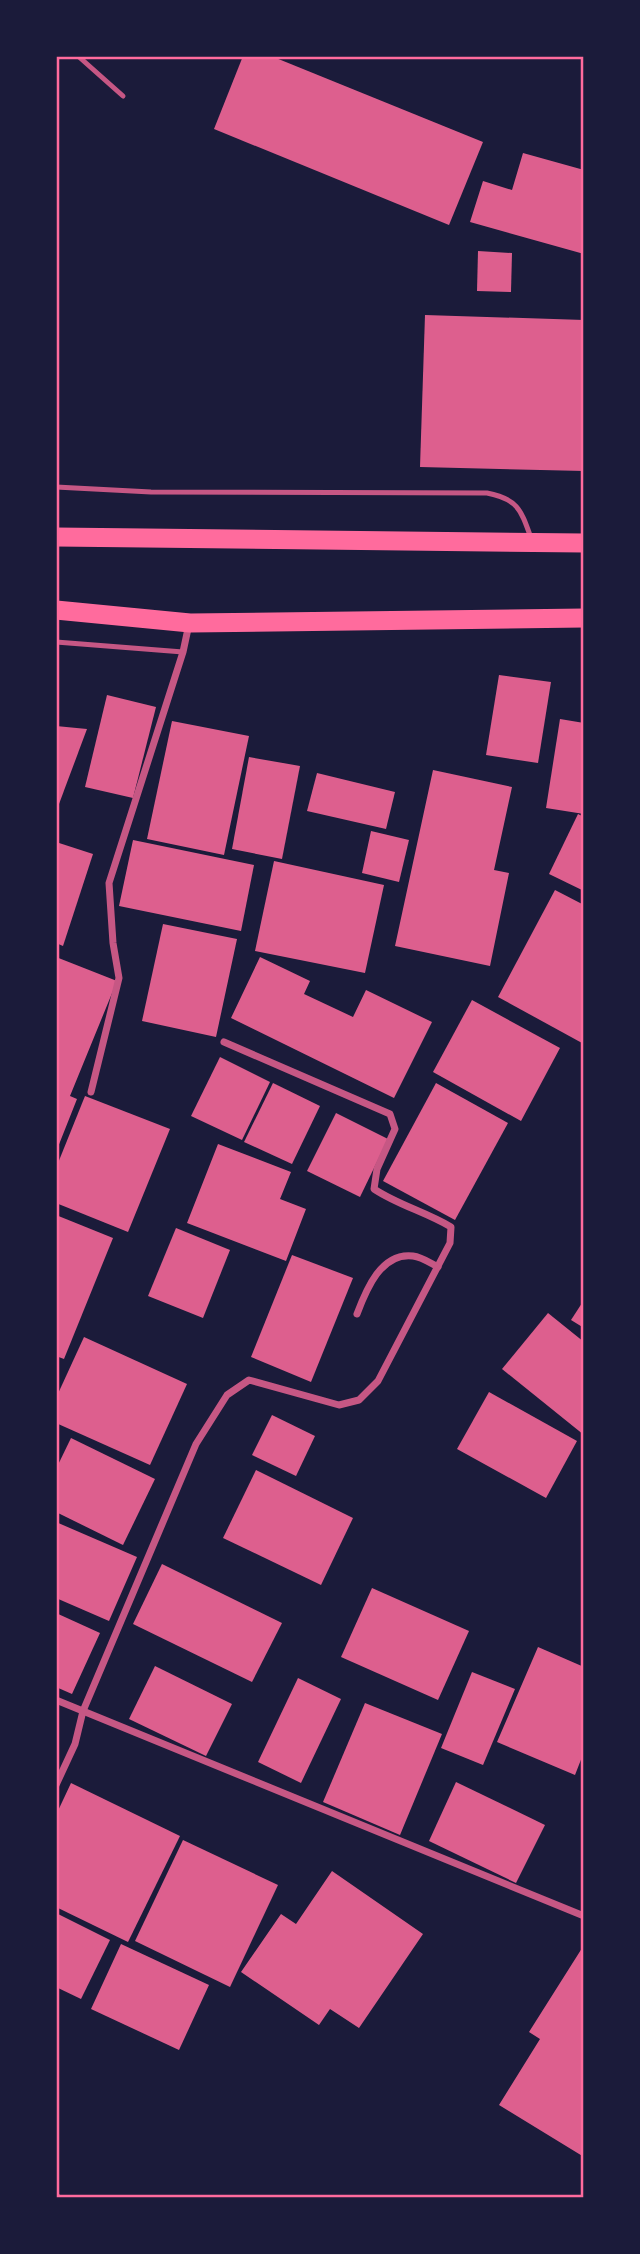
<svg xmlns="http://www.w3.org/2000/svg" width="640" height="2254" viewBox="0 0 640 2254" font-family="Inter,sans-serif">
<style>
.building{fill:#dd5f8e}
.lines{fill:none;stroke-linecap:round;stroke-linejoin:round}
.service{stroke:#c65784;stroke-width:5}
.minor{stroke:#c65784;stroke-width:7}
.trunk{stroke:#ff6b9d;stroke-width:19}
.neatline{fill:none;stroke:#ff6b9d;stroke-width:2.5}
</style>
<rect width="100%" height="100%" fill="#1b1b3a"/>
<g class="building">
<polygon points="243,56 271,56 483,142 449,225 214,129"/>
<polygon points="523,153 584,170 584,254 470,222 483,181 512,190"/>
<polygon points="478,251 512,253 511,292 477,291"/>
<polygon points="425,315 584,320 584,471 420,467"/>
<polygon points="499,675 551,682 538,763 486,755"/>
<polygon points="107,695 156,707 133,798 85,787"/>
<polygon points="560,719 584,723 584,814 546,808"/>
<polygon points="172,721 249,736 224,855 147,839"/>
<polygon points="56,726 87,729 56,812"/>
<polygon points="249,757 300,766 282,859 232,849"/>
<polygon points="433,770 512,787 494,870 509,873 490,966 395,946"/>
<polygon points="317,773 395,792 386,829 307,811"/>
<polygon points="578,814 584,817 584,891 549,874"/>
<polygon points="371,831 409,840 399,882 362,873"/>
<polygon points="133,840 254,865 241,931 119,906"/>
<polygon points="56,842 93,854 63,946 56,943"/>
<polygon points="274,861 384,885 365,973 255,951"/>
<polygon points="555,890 584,905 582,1043 498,997"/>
<polygon points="163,924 237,939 216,1037 142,1021"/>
<polygon points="56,957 117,981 70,1096 77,1099 56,1152"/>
<polygon points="260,957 310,981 304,994 353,1017 366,990 432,1022 394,1098 231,1018"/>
<polygon points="472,1000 560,1048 521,1121 433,1072"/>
<polygon points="220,1057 270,1082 242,1140 191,1116"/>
<polygon points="273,1083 320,1106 292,1164 244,1142"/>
<polygon points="436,1083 508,1123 455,1220 383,1181"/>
<polygon points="85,1096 170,1129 128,1232 56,1203 56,1168"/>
<polygon points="336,1113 388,1139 360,1197 307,1171"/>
<polygon points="218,1144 291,1172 280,1199 306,1209 286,1261 187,1223"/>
<polygon points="56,1215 113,1238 64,1359 56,1356"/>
<polygon points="176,1228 230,1250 203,1318 148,1296"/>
<polygon points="292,1255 353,1278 311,1382 251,1357"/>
<polygon points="584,1300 584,1328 571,1320"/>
<polygon points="548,1313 584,1342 584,1435 502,1369"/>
<polygon points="84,1337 187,1384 150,1465 56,1423 56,1398"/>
<polygon points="489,1392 577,1441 546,1498 457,1449"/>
<polygon points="272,1415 315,1436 296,1476 252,1455"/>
<polygon points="71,1438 155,1479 123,1545 56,1512 56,1469"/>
<polygon points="256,1470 353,1518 321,1585 223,1538"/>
<polygon points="56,1522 137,1557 109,1621 56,1598"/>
<polygon points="162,1564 282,1623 252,1682 133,1624"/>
<polygon points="372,1588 469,1631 438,1700 341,1657"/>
<polygon points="56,1613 100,1633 72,1694 56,1687"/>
<polygon points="538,1647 584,1667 584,1758 582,1757 575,1775 497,1742"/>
<polygon points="155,1666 232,1704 206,1756 129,1719"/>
<polygon points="472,1672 515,1689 483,1765 441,1748"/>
<polygon points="298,1678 341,1699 301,1783 258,1762"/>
<polygon points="365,1703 442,1734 400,1835 323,1802"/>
<polygon points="456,1782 545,1825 516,1883 429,1841"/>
<polygon points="71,1783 180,1836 128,1942 56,1907 56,1815"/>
<polygon points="183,1840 278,1885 230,1987 135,1941"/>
<polygon points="332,1871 423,1934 359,2028 330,2009 319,2025 241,1972 281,1914 296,1924"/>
<polygon points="56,1913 110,1940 81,1999 56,1987"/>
<polygon points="121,1944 209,1985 179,2050 91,2009"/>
<polygon points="584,1945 584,2157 499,2105 540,2039 529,2032"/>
</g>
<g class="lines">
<g class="service">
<polyline points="78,56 123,96"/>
<path d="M56,487l95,5 336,1c31,6 34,17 44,45"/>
<polyline points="56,642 183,652"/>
</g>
<g class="minor">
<polyline points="91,1092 119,978 113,943 109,883 183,652 189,624"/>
<path d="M357,1314c9,-24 24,-62 56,-58 9,1 17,7 25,11"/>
<polyline points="56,1700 584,1916"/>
<path d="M56,1785l19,-41 8,-33 113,-267 31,-49 22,-15 90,25 20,-5 19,-19 72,-138 1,-16c-25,-15 -53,-22 -77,-38l3,-20 18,-40 -5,-15 -166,-72"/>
<polyline points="56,2196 58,2198"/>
</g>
<g class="trunk">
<polyline points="56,537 584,543"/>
<polyline points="56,610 190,623 584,618"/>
</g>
</g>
<rect width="640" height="2254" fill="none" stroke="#1b1b3a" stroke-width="116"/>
<rect x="58" y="58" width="524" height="2138" class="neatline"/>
</svg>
